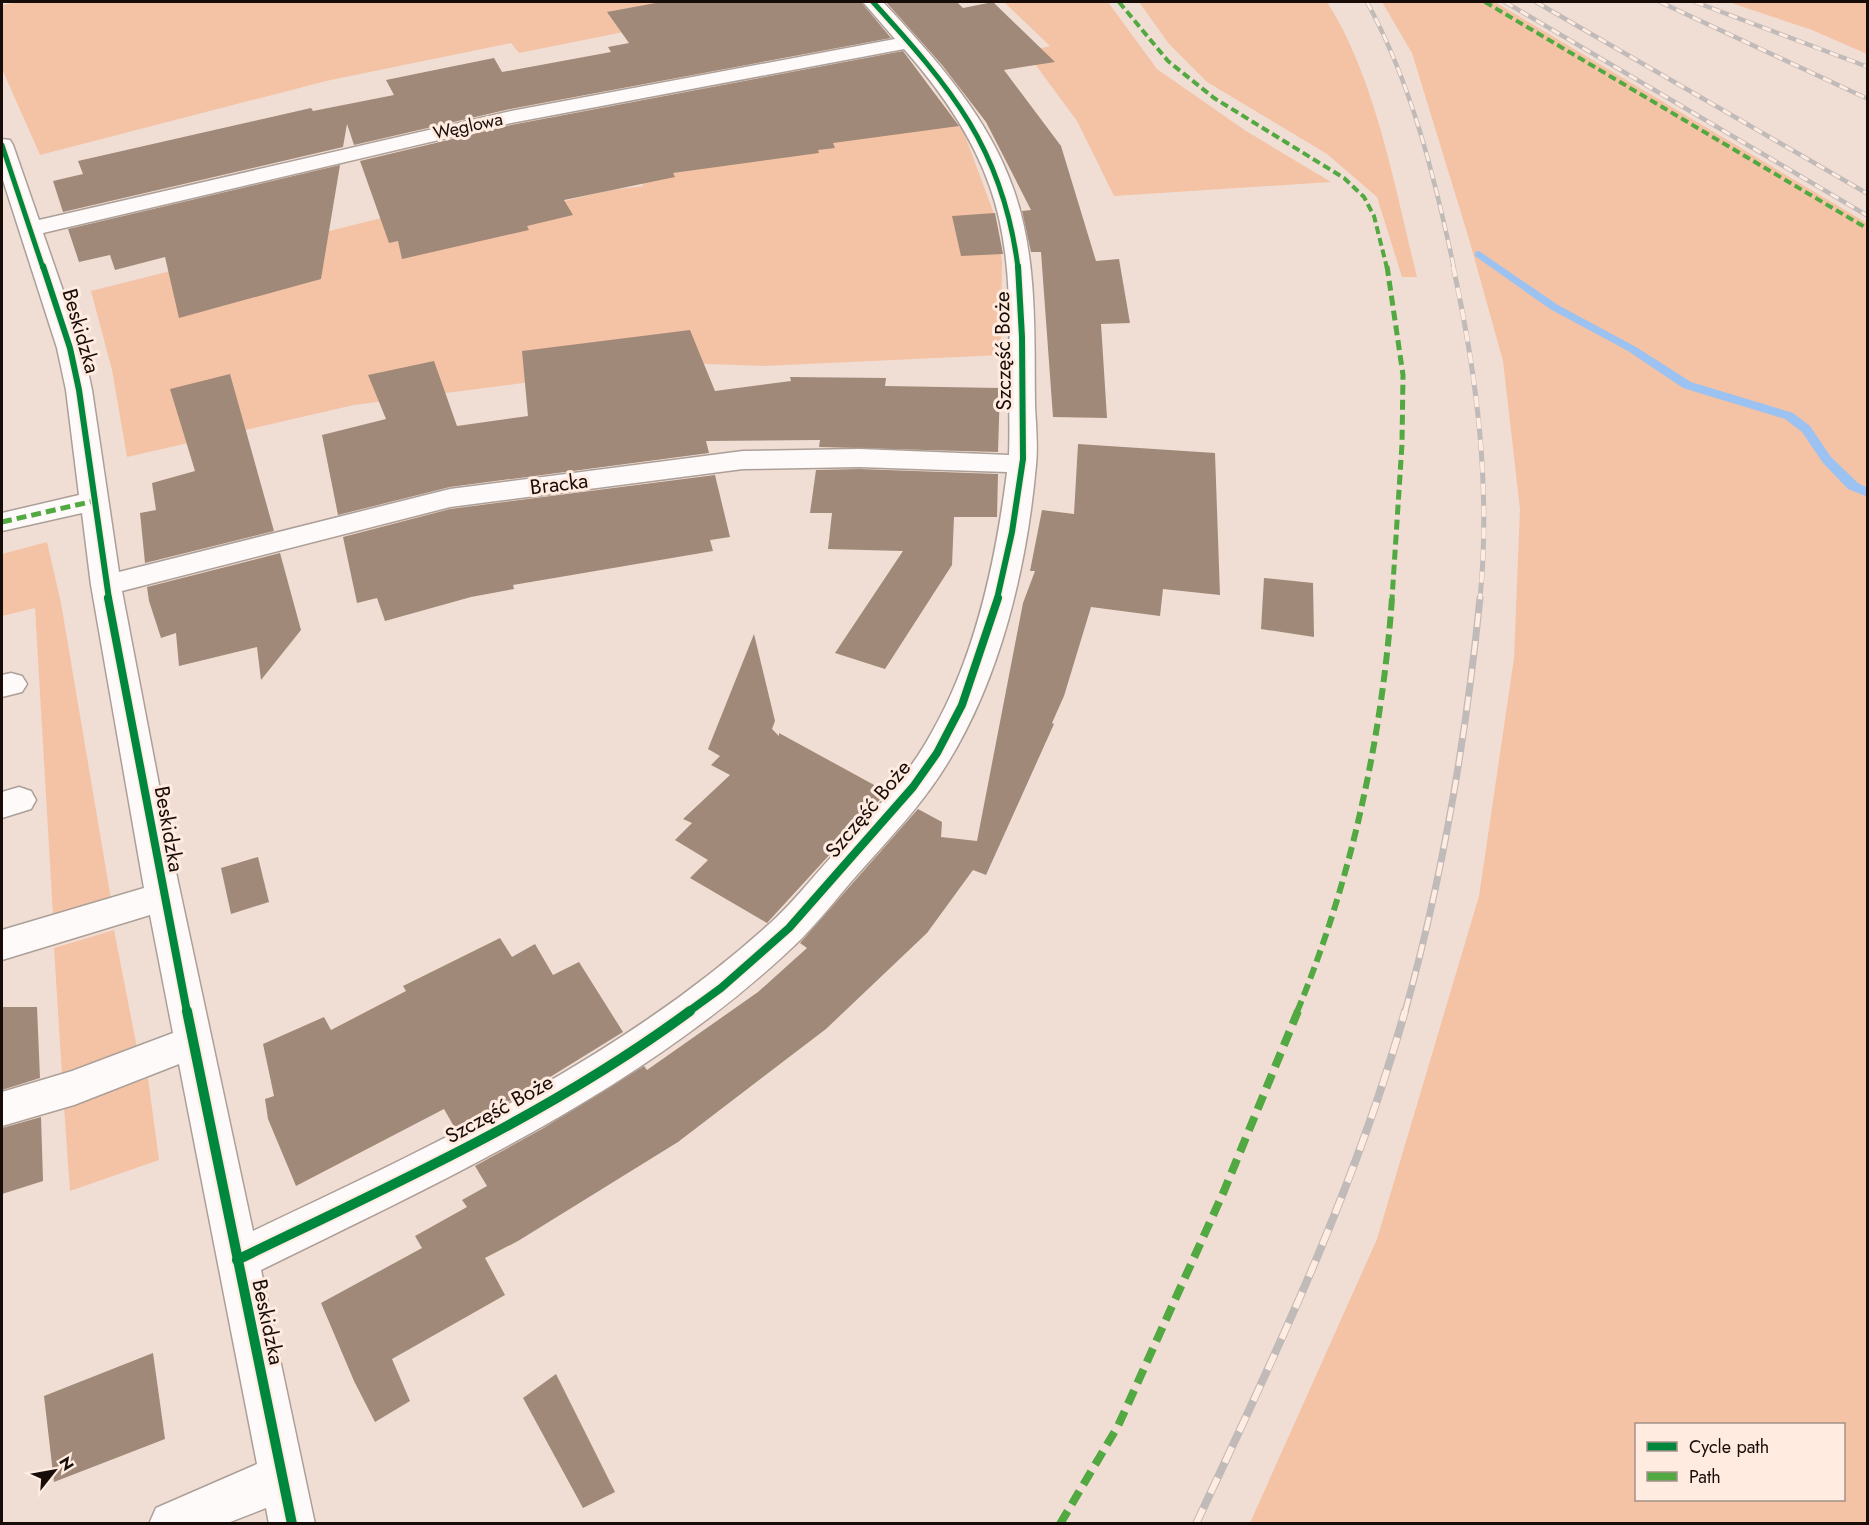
<svg xmlns="http://www.w3.org/2000/svg" width="1869" height="1525" viewBox="0 0 1869 1525" font-family="Jost,sans-serif">
<style>
.green{fill:#f4c3a6;fill-rule:evenodd}
.lines{fill:none;stroke-linecap:round;stroke-linejoin:round}
.stream{fill:#9bc2f1;fill-rule:evenodd}
.building{fill:#a08978}
.minor-casing{stroke:#ac9f98;stroke-width:3}
.minor{fill:#fdfaf9;fill-rule:evenodd}
.rail-far3-casing{stroke:#c0bab8;stroke-width:4.5}
.rail-far2-casing{stroke:#c0bab8;stroke-width:5}
.rail-far1-casing{stroke:#c0bab8;stroke-width:7}
.rail-casing{stroke:#c0bab8;stroke-width:8}
.rail-far3{stroke:#ffebe0;stroke-width:3;stroke-dasharray:9;stroke-linecap:butt}
.rail-far2{stroke:#ffebe0;stroke-width:4;stroke-dasharray:11;stroke-linecap:butt}
.rail-far1{stroke:#ffebe0;stroke-width:4.5;stroke-dasharray:14;stroke-linecap:butt}
.rail{stroke:#ffebe0;stroke-width:6;stroke-dasharray:17;stroke-linecap:butt}
.quiet-far3{stroke:#52a841;stroke-width:4;stroke-dasharray:8 4;stroke-linecap:butt}
.quiet-far2{stroke:#52a841;stroke-width:5;stroke-dasharray:10 5;stroke-linecap:butt}
.quiet-far1{stroke:#52a841;stroke-width:6;stroke-dasharray:12 6;stroke-linecap:butt}
.quiet{stroke:#52a841;stroke-width:8;stroke-dasharray:15 8;stroke-linecap:butt}
.cycleway-far3-casing{stroke:#ffebe0;stroke-width:8}
.cycleway-far2-casing{stroke:#ffebe0;stroke-width:9}
.cycleway-far1-casing{stroke:#ffebe0;stroke-width:11}
.cycleway-casing{stroke:#ffebe0;stroke-width:14}
.cycleway-far3{stroke:#00873e;stroke-width:5}
.cycleway-far2{stroke:#00873e;stroke-width:6}
.cycleway-far1{stroke:#00873e;stroke-width:8}
.cycleway{stroke:#00873e;stroke-width:10}
.labels{text-anchor:middle;stroke-width:6;stroke-linejoin:round;paint-order:stroke}
.far-street-label{font-size:18px;fill:#170c07;stroke:#ffebe0}
.street-label{font-size:21px;fill:#170c07;stroke:#ffebe0}
</style>
<rect width="100%" height="100%" fill="#f0ded4"/>
<g class="green">
<polygon points="19,2 773,2 519,53 511,43 326,81 40,155 2,69 2,5"/>
<polygon points="1004,2 1108,2 1157,69 1246,131 1331,182 1114,196 1077,121 1026,52 1050,46"/>
<path d="M1139,2h188c49,76 68,187 90,275h-15l-25,-80 -50,-43 -120,-72 -38,-38z"/>
<path d="M1382,2h113l372,221v1300h-617l127,-284 102,-343 35,-238 6,-149 -17,-148 -34,-122 -57,-186zM1636,1424h208v76h-208z"/>
<polygon points="1728,2 1867,2 1867,54 1812,30"/>
<polygon points="940,100 964,133 996,219 1002,262 1001,355 764,366 678,363 354,405 127,457 112,370 91,291 409,211 425,234 611,190 643,186 638,172 774,135"/>
<polygon points="47,542 61,603 111,899 53,915 35,608 2,616 2,554"/>
<polygon points="114,930 137,1048 62,1075 54,948"/>
<polygon points="148,1078 159,1160 70,1191 64,1107"/>
</g>
<g class="lines">
<polygon class="stream" points="1479,251 1558,305 1636,347 1691,382 1793,413 1810,426 1831,457 1858,483 1868,488 1868,497 1848,489 1823,463 1802,432 1785,419 1683,388 1628,351 1550,309 1475,256 1475,252"/>
</g>
<g class="building">
<polygon points="661,2 861,2 891,38 510,109 354,145 347,124 343,147 63,212 53,181 83,174 78,161 311,108 313,111 394,95 386,80 425,72 494,58 502,72 611,52 608,47 629,43 607,12"/>
<polygon points="886,2 957,2 963,8 993,2 1055,62 1004,70 1061,146 1096,261 1119,259 1130,323 1101,324 1107,418 1053,417 1041,252 1031,252 1022,211 1031,210 986,122 942,65"/>
<polygon points="903,51 959,126 833,143 835,148 818,150 819,153 673,173 675,177 564,200 573,215 527,226 529,230 402,259 398,241 389,243 360,161 511,125"/>
<polygon points="340,165 321,279 179,318 165,257 115,270 110,255 79,262 68,229"/>
<polygon points="995,213 1003,254 961,256 952,216"/>
<polygon points="690,330 715,391 791,381 790,377 886,378 885,386 1000,388 998,452 819,447 820,440 706,441 709,453 450,487 338,515 322,435 386,419 368,375 434,361 457,426 528,416 522,351"/>
<polygon points="230,374 274,531 145,563 140,513 156,510 152,483 195,471 170,389"/>
<polygon points="1078,444 1215,453 1220,595 1163,589 1160,616 1091,607 1064,696 1052,723 1054,724 986,875 973,870 927,933 826,1029 678,1142 518,1241 485,1258 505,1295 392,1359 410,1401 375,1422 354,1381 321,1303 422,1248 415,1236 467,1207 462,1200 487,1186 475,1166 542,1129 644,1066 647,1070 758,992 807,948 800,943 918,809 942,822 941,837 977,841 1023,603 1035,571 1030,571 1042,510 1074,514"/>
<polygon points="859,469 998,474 997,517 954,517 952,565 885,669 835,653 903,551 828,549 832,513 810,513 816,470"/>
<polygon points="715,475 730,537 710,540 713,551 513,585 514,589 471,597 385,621 377,598 357,603 343,537 450,509"/>
<polygon points="280,553 301,630 261,680 257,647 179,666 176,633 161,638 149,601 147,587"/>
<polygon points="1264,578 1313,583 1314,637 1261,629"/>
<polygon points="754,634 775,721 772,729 779,736 779,733 887,792 767,923 690,878 708,860 675,840 692,823 683,819 730,775 711,765 720,756 708,749"/>
<polygon points="258,857 269,902 231,914 221,868"/>
<polygon points="500,938 512,957 535,944 553,975 579,962 623,1032 521,1095 456,1130 444,1109 296,1186 268,1119 265,1099 274,1096 263,1044 324,1017 331,1030 406,991 403,986"/>
<polygon points="2,1007 37,1007 40,1078 2,1090"/>
<polygon points="41,1117 43,1181 2,1194 2,1128"/>
<polygon points="153,1353 165,1439 54,1482 44,1396"/>
<polygon points="556,1374 615,1492 583,1508 523,1398"/>
</g>
<g class="lines">
<g class="minor-casing">
<g id="minor">
<path d="M863,2h20c51,55 105,114 130,186 25,69 21,146 22,218 1,20 3,40 1,59 -9,101 -35,212 -89,299 -25,41 -58,75 -90,111 -21,24 -40,49 -62,70 -153,145 -347,233 -534,325l54,254h-46l-3,-16 -41,16h-76l7,-16 101,-44 -78,-400 -105,41 -72,21v-34l70,-21 101,-38 -23,-118 -148,45v-30l142,-42 -53,-303 -9,-72 -80,18v-18l77,-18 -13,-105 -9,-42 -55,-171v-38l8,1 3,5 26,75 472,-109 384,-72zM904,49c36,41 68,86 86,138 22,62 20,131 19,195 0,24 1,48 0,73l-150,-6 -116,2 -293,38 -331,83 -27,-182 -9,-42 -40,-115 468,-110zM859,467l148,5c-11,88 -31,183 -75,260 -25,47 -64,85 -99,123 -22,24 -42,50 -66,71 -150,135 -333,219 -514,305l-79,-368 -52,-272 328,-84 293,-38z"/>
<polygon points="11,673 22,676 27,684 22,692 2,697 2,675"/>
<polygon points="19,787 31,791 36,800 31,809 2,818 2,792"/>
</g>
</g>
<use href="#minor" class="minor"/>
<g class="rail-far3-casing">
<g id="rail-far3">
<path d="M1367,2c45,83 67,173 87,266"/>
<polyline points="1505,2 1868,216"/>
<polyline points="1536,2 1868,194"/>
<polyline points="1660,2 1868,99"/>
<polyline points="1695,2 1868,67"/>
</g>
</g>
<g class="rail-far2-casing">
<path id="rail-far2" d="M1453,266c24,110 38,221 27,333"/>
</g>
<g class="rail-far1-casing">
<path id="rail-far1" d="M1405,1012c38,-136 61,-274 75,-414"/>
</g>
<g class="rail-casing">
<path id="rail" d="M1196,1524c78,-167 159,-335 209,-513"/>
</g>
<use href="#rail-far3" class="rail-far3"/>
<use href="#rail-far2" class="rail-far2"/>
<use href="#rail-far1" class="rail-far1"/>
<use href="#rail" class="rail"/>
<g class="quiet-far3">
<polyline points="1119,2 1168,61 1214,98 1344,178 1364,197 1374,216 1387,268"/>
<polyline points="1485,2 1868,229"/>
</g>
<g class="quiet-far2">
<polyline points="1387,266 1403,375 1402,444 1392,599"/>
<polyline points="2,522 94,501"/>
</g>
<path class="quiet-far1" d="M1297,1012c54,-130 85,-273 95,-414"/>
<polyline class="quiet" points="1060,1524 1118,1426 1224,1191 1298,1011"/>
<g class="cycleway-far3-casing">
<g id="cycleway-far3">
<path d="M873,2c78,86 130,146 145,266"/>
<polyline points="2,145 43,268"/>
</g>
</g>
<g class="cycleway-far2-casing">
<g id="cycleway-far2">
<polyline points="43,266 70,348 79,390 109,599"/>
<polyline points="997,599 1012,532 1023,459 1022,337 1018,266"/>
</g>
</g>
<g class="cycleway-far1-casing">
<g id="cycleway-far1">
<polyline points="108,598 187,1012"/>
<polyline points="688,1012 721,988 789,928 913,787 937,753 962,705 998,598"/>
</g>
</g>
<g class="cycleway-casing">
<g id="cycleway">
<polyline points="187,1011 292,1524"/>
<path d="M237,1260c155,-75 314,-146 453,-249"/>
</g>
</g>
<use href="#cycleway-far3" class="cycleway-far3"/>
<use href="#cycleway-far2" class="cycleway-far2"/>
<use href="#cycleway-far1" class="cycleway-far1"/>
<use href="#cycleway" class="cycleway"/>
</g>
<g class="labels">
<g class="far-street-label">
<text transform="translate(468 126) rotate(-12)" y="6">Węglowa</text>
</g>
<g class="street-label">
<text transform="translate(81 331) rotate(74)" y="7">Beskidzka</text>
<text transform="translate(1003 351) rotate(-91)" y="7">Szczęść Boże</text>
<text transform="translate(559 484) rotate(-7)" y="7">Bracka</text>
<text transform="translate(868 809) rotate(-50)" y="7">Szczęść Boże</text>
<text transform="translate(169 829) rotate(80)" y="7">Beskidzka</text>
<text transform="translate(499 1109) rotate(-29)" y="7">Szczęść Boże</text>
<text transform="translate(268 1322) rotate(78)" y="7">Beskidzka</text>
</g>
</g>
<rect width="1869" height="1525" fill="none" stroke="#170c07" stroke-width="6"/>
<rect x="1635" y="1423" width="210" height="78" fill="#ffebe0" stroke="#a29289" stroke-width="1.5"/>
<rect x="1647" y="1442" width="30" height="9" fill="#00873e" stroke="#a29289" stroke-width="1.5"/>
<text x="1689" y="1453" font-size="18" fill="#170c07">Cycle path</text>
<rect x="1647" y="1472" width="30" height="9" fill="#52a841" stroke="#a29289" stroke-width="1.5"/>
<text x="1689" y="1483" font-size="18" fill="#170c07">Path</text>
<g transform="translate(54 1471) rotate(59)" stroke="#ffebe0" stroke-width="4.5" paint-order="stroke">
<path d="M0-4.5L10 22L0 15L-10 22Z" fill="#170c07"/>
<text y="-9" font-size="16" font-weight="bold" text-anchor="middle" fill="#170c07">N</text>
</g>
</svg>
